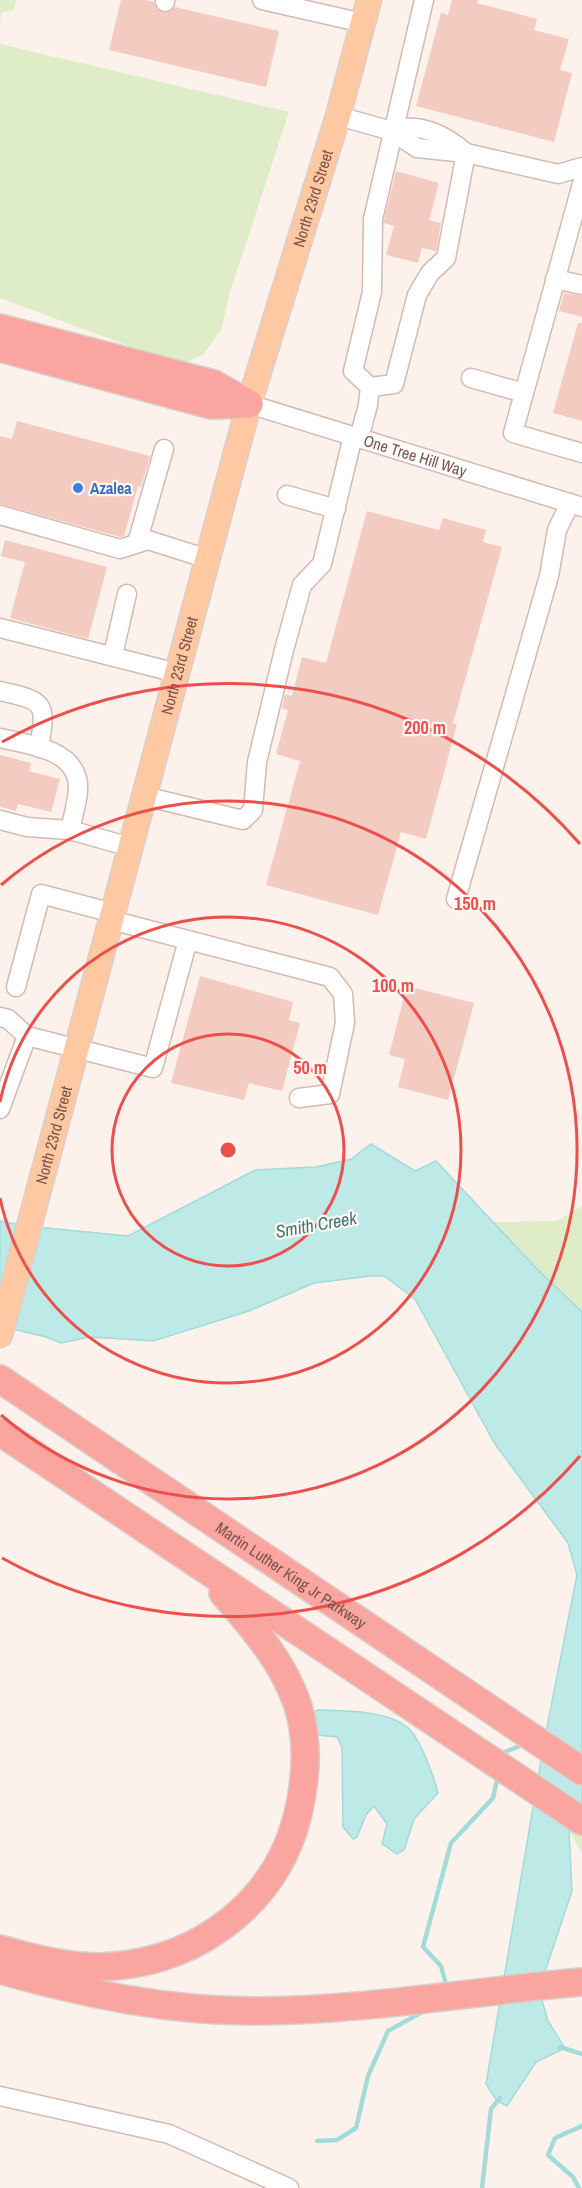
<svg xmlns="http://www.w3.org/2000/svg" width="582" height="2188" viewBox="0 0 582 2188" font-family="'Archivo Narrow',sans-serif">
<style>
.green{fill:#deedc7}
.water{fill:#bde9e7;stroke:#a3dbd9;stroke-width:1.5}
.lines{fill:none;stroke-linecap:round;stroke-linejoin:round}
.stream{stroke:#a3dbd9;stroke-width:4.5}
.building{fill:#f4cbc1}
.minor-casing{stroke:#d4bab2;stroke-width:21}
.major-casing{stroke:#dacfcd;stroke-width:27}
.highway-casing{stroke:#dacfcd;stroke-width:30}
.minor{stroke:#fff;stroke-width:18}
.major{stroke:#fec9a2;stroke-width:24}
.highway{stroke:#faa5a0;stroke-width:27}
.ring{fill:none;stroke:#ec4f4c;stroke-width:3}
.shop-dot{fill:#3f7fe0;stroke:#fff7f2;stroke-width:2}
.labels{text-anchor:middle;stroke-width:4.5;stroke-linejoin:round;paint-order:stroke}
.street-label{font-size:16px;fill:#7b534b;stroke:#fff7f2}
.shop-label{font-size:16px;font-weight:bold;fill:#366cbe;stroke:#fff7f2;text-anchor:start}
.water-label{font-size:18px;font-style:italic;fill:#3a7976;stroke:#fff7f2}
.centre{fill:#ec4f4c;stroke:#fff7f2;stroke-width:3}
.ring-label{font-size:18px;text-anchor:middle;font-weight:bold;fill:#ec4f4c;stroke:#fff7f2;stroke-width:4.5;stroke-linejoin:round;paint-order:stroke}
</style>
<rect width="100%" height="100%" fill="#fdf2eb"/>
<g class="green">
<polygon points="0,0 16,0 14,10 2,12 0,20"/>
<polygon points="0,44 289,112 230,292 221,330 203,355 183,363 137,349 0,298"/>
<polygon points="582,1206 582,1312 536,1268 492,1222 557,1221"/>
<polygon points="582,1801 582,1853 569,1831"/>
</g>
<g class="water">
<polygon points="371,1144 415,1171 436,1161 536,1268 582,1312 582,1801 569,1831 572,1891 539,1990 548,2021 565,2048 536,2062 507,2106 497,2101 486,2084 545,1737 577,1575 568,1543 495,1444 415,1299 384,1276 371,1276 314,1283 249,1311 153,1341 90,1337 61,1343 46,1337 0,1326 0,1221 27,1226 128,1236 255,1170 316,1167 351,1159"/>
<path d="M318,1710c27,1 66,0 88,16 14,10 28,51 32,67l-24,26 -10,31 -7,4 -15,-10 5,-20 -13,-18 -8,9 -9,22 -4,2 -10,-12 -1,-79 -5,-11 -20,-2 -7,-21z"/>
</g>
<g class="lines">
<g class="stream">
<polyline points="501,1756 502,1753 525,1744"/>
<polyline points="447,1988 441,1966 423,1947 451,1843 493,1798 498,1776"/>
<polyline points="560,2047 582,2054"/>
<polyline points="317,2141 337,2140 356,2128 368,2076 388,2031 424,2011"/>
<polyline points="482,2188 491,2109 500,2098"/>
<polyline points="579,2188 573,2177 548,2155 555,2138 582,2126"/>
</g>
</g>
<g class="building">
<polygon points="121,0 146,0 154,2 156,8 164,13 175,7 279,31 266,87 109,50"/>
<polygon points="452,0 478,0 477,3 537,19 534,30 569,39 560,70 572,73 554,142 416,106 441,13 448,15"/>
<polygon points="396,171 439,183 429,220 441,223 436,251 422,248 418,263 386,255 394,226 384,223 384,220"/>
<polygon points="564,293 582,296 582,317 559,311"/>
<polygon points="578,323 582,323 582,421 553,413"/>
<polygon points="17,421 150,456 141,487 138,486 124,536 120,537 0,504 0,436 12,439"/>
<polygon points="367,511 439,530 443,518 486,530 483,542 502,547 453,723 457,724 426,839 401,832 378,915 266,885 300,761 276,754 288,710 282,708 285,694 292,696 302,657 326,663"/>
<polygon points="5,540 107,567 88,639 10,618 25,562 1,556"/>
<polygon points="0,755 31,763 29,771 60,779 51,812 18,804 16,811 0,807"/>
<polygon points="200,976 293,1002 289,1020 300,1023 282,1091 249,1083 244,1100 171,1083"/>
<polygon points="407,986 474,1003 448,1100 398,1087 405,1059 389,1055"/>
</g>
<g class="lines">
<g class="minor-casing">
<g id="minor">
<polyline points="262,0 363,23"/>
<polyline points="424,0 373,219 372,292 353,371 370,387 394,384 417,295 430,273 446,258 466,153"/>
<polyline points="165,2 165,0"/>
<polyline points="338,116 392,131 417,148 466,153 558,174 582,167"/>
<path d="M392,131c26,-10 53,4 74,22"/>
<polyline points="582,184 513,433 582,453"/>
<polyline points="555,279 582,285"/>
<polyline points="471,378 524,393"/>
<path id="s1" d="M249,404l333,103"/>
<polyline points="359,438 368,405 370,387"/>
<polyline points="287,495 336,509"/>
<polyline points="0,515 120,549 148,540 208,559"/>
<polyline points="137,543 164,449"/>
<polyline points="0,628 177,673"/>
<polyline points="113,655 127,594"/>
<path d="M0,691c45,10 47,11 39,57"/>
<path d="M0,738c25,6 69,10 77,40 4,14 -4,37 -7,52"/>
<polyline points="144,796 243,820 253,810 257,762 284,650 302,585 322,564 353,436"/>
<polyline points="0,820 27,827 70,830 130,847"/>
<polyline points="456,899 549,576 557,530 570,503"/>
<polyline points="111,920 330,977 343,994 345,1023 330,1094 299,1098"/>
<polyline points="16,987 41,894 113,913"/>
<polyline points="0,1017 8,1019 27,1036"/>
<polyline points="0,1109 27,1036 153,1068 188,940"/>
<polyline points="0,2096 169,2134 289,2188"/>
</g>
</g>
<g class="major-casing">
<g id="major">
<path id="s2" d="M0,1335l249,-931 89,-288 31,-116"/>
</g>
</g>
<g class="highway-casing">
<g id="highway">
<polyline points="0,328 214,384 249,404"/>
<polyline points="0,348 211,405 249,404"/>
<path id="s3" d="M0,1379l582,392"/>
<polyline points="0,1432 582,1821"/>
<path d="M0,1949c37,11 78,21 116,17 85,-8 159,-64 181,-148 9,-36 12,-76 1,-112 -15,-45 -45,-78 -75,-113"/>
<path d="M0,1970c85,24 172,42 260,41 108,-1 215,-20 322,-29"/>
</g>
</g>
<use href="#minor" class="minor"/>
<use href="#major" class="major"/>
<use href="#highway" class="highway"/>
</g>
<g class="ring">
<circle cx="228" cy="1150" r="116"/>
<path d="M0 1102A233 233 0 1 1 0 1198"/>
<path d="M1 885A349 349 0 1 1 1 1415"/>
<path d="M580 1456A466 466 0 0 1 2 1558M2 742A466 466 0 0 1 580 844"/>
</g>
<circle class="shop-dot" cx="78" cy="488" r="6"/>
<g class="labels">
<g class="street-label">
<text dy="6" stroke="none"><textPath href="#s2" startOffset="1179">North 23rd Street</textPath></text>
<text dy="6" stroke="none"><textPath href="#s1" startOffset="174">One Tree Hill Way</textPath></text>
<text dy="6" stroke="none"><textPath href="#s2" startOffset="693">North 23rd Street</textPath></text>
<text dy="6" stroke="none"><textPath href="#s2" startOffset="207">North 23rd Street</textPath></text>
<text dy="6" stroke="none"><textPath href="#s3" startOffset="351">Martin Luther King Jr Parkway</textPath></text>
</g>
<g class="shop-label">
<text x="90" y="494">Azalea</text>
</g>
<g class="water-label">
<text transform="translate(316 1225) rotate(-10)" y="6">Smith Creek</text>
</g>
</g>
<circle cx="228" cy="1150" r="9" class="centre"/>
<g class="ring-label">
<text x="425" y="734">200 m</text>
<text x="475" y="910">150 m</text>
<text x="393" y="992">100 m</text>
<text x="310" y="1074">50 m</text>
</g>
</svg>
